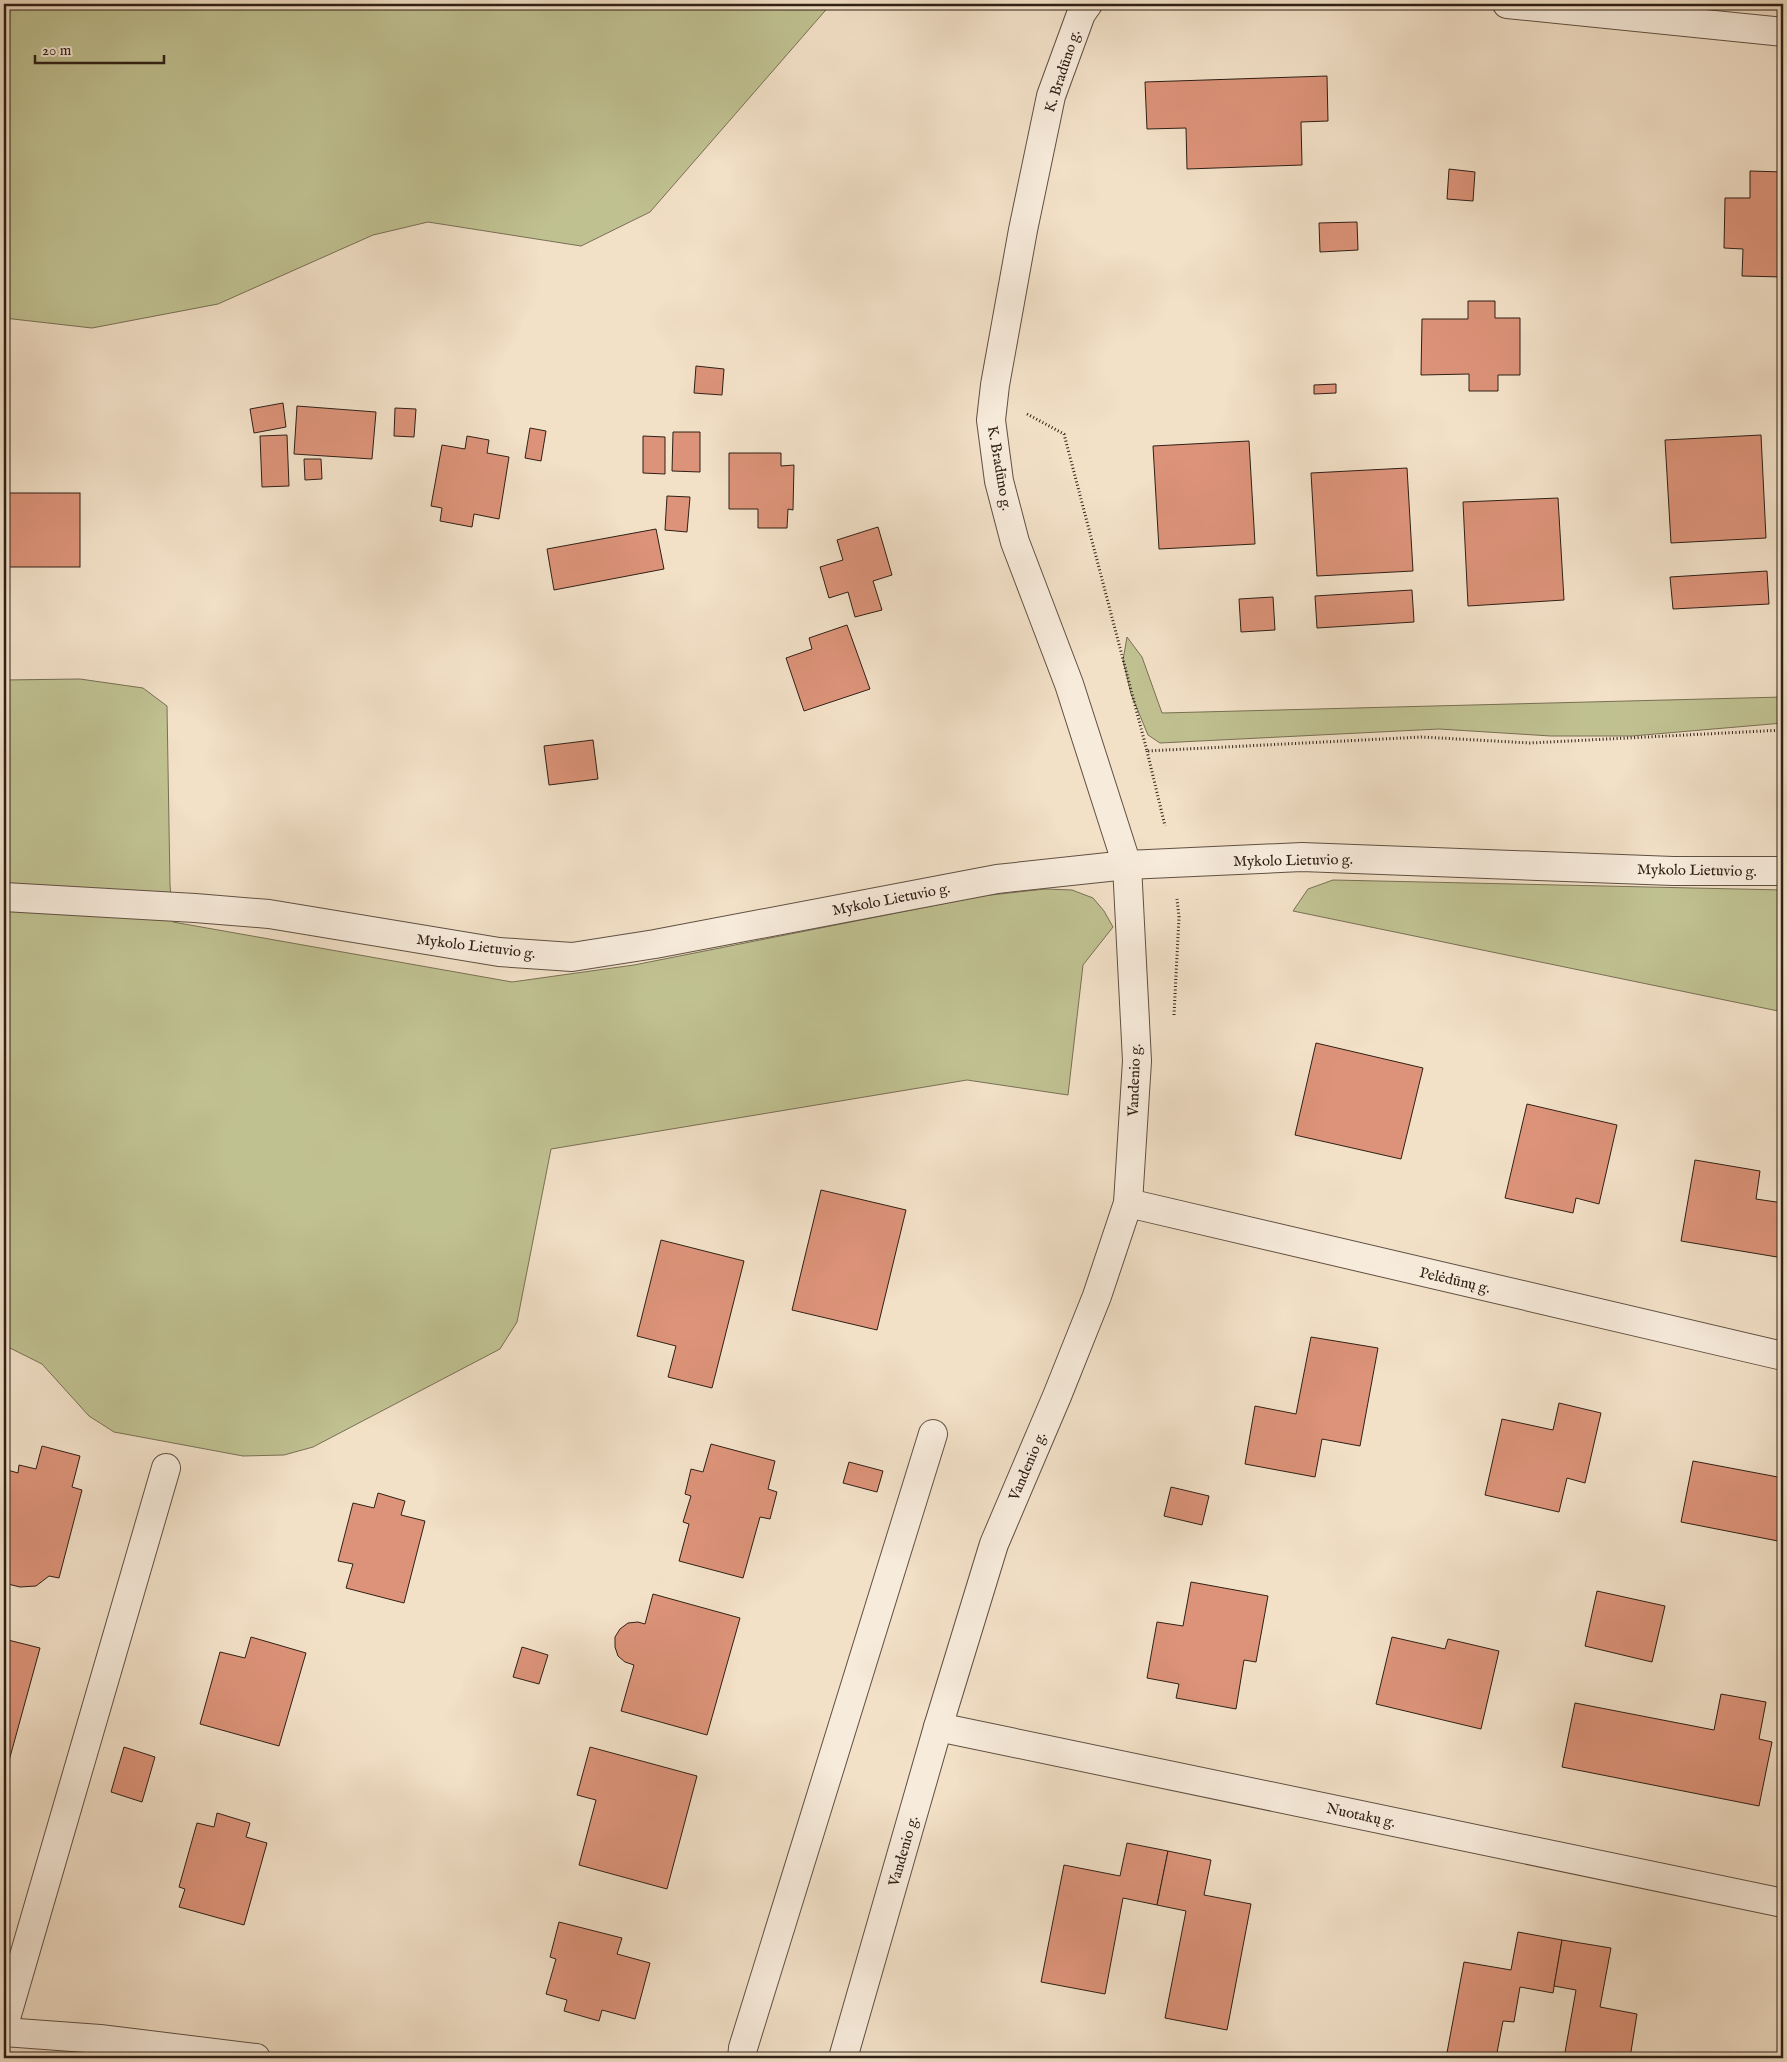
<svg xmlns="http://www.w3.org/2000/svg" width="1787" height="2062" viewBox="0 0 1787 2062" font-family="'IM FELL English',serif">
<style>
.green{fill:#c0c191;stroke:#787054}
.building{fill:#dc9379;stroke:#2f2016}
.lines{fill:none;stroke-linecap:round;stroke-linejoin:round}
.street-casing{stroke:#605042;stroke-width:30}
.path{stroke:#2f2016;stroke-width:3;stroke-dasharray:1 2.5;stroke-linecap:butt}
.street{stroke:#f7ebdb;stroke-width:28}
.labels{text-anchor:middle;stroke-width:4.5;stroke-linejoin:round;paint-order:stroke}
.street-label{font-size:15px;fill:#2f2016;stroke:#f7ebdb}
</style>
<rect width="100%" height="100%" fill="#f2e0c7"/>
<filter id="stains"><feTurbulence type="fractalNoise" baseFrequency=".004" numOctaves="4"/><feColorMatrix values="0 0 0 0 .2 0 0 0 0 .09 0 0 0 0 .02 0 0 0 .5 -.17"/></filter>
<radialGradient id="worn" r=".72"><stop offset=".6" stop-color="#630" stop-opacity="0"/><stop offset="1" stop-color="#630" stop-opacity=".3"/></radialGradient>
<g class="green">
<polygon points="4,4 831,4 650,212 581,246 428,222 373,235 218,304 92,328 4,318"/>
<polygon points="1127,637 1142,657 1162,713 1783,697 1783,723 1632,736 1551,736 1439,729 1160,743 1148,735 1131,694 1123,660"/>
<polygon points="80,679 143,688 167,706 170,885 173,922 512,982 634,965 982,896 1045,889 1072,890 1093,898 1104,911 1113,927 1083,965 1068,1095 967,1080 551,1149 517,1322 500,1349 313,1447 284,1455 243,1456 114,1432 89,1416 42,1364 4,1345 4,680"/>
<polygon points="1333,880 1783,890 1783,1012 1293,911 1308,889"/>
</g>
<g class="building">
<polygon points="1327,76 1328,121 1301,122 1302,165 1187,169 1186,128 1147,129 1145,82"/>
<polygon points="1449,169 1475,172 1473,201 1447,199"/>
<polygon points="1750,171 1783,172 1783,277 1742,276 1743,249 1724,248 1725,198 1750,198"/>
<polygon points="1357,222 1358,250 1320,252 1319,223"/>
<polygon points="1468,301 1495,301 1495,318 1520,318 1520,375 1498,375 1498,391 1469,391 1469,374 1421,375 1422,319 1468,319"/>
<polygon points="696,366 724,369 722,395 694,393"/>
<polygon points="1336,384 1336,393 1314,394 1314,385"/>
<polygon points="283,403 286,427 254,433 250,409"/>
<polygon points="297,406 376,412 372,459 294,454"/>
<polygon points="395,408 416,409 414,437 394,436"/>
<polygon points="530,428 546,431 541,461 525,458"/>
<polygon points="673,432 700,432 700,472 672,471"/>
<polygon points="287,435 289,486 262,487 260,436"/>
<polygon points="1761,435 1766,538 1671,543 1665,440"/>
<polygon points="467,436 489,440 487,453 509,457 499,519 474,514 472,527 440,521 442,508 431,506 442,445 465,449"/>
<polygon points="643,436 665,437 665,474 643,473"/>
<polygon points="1249,441 1255,544 1159,549 1153,446"/>
<polygon points="729,453 781,453 781,466 794,465 793,510 788,509 787,528 758,528 758,509 729,509"/>
<polygon points="304,459 321,459 322,479 305,480"/>
<polygon points="1407,468 1413,571 1317,576 1311,473"/>
<rect x="4" y="493" width="76" height="74"/>
<polygon points="667,496 690,497 687,532 665,530"/>
<polygon points="1558,498 1564,600 1468,606 1463,502"/>
<polygon points="878,527 892,575 873,581 882,610 855,617 848,592 829,598 820,567 843,560 837,540"/>
<polygon points="656,529 664,569 554,590 547,549"/>
<polygon points="1767,571 1769,604 1673,609 1670,577"/>
<polygon points="1412,590 1414,622 1317,628 1315,596"/>
<polygon points="1273,597 1275,630 1241,632 1239,599"/>
<polygon points="847,625 870,689 804,711 786,658 812,649 809,638"/>
<polygon points="593,740 598,779 549,785 544,746"/>
<polygon points="1316,1043 1423,1068 1401,1159 1295,1135"/>
<polygon points="1527,1104 1617,1125 1599,1204 1576,1198 1573,1213 1505,1198"/>
<polygon points="1695,1160 1760,1171 1756,1199 1783,1203 1783,1258 1681,1241"/>
<polygon points="821,1190 906,1210 877,1330 792,1310"/>
<polygon points="661,1240 744,1261 712,1388 668,1377 676,1346 637,1336"/>
<polygon points="1311,1337 1378,1348 1360,1446 1322,1439 1315,1477 1245,1464 1255,1406 1296,1414"/>
<polygon points="1559,1403 1601,1413 1585,1483 1567,1478 1559,1512 1485,1495 1502,1419 1553,1430"/>
<polygon points="711,1444 775,1461 768,1489 777,1492 770,1519 760,1517 743,1578 679,1561 689,1524 683,1522 691,1496 685,1494 691,1469 703,1472"/>
<polygon points="42,1446 80,1456 72,1487 82,1490 59,1578 49,1576 36,1586 20,1587 4,1583 4,1469 18,1473 19,1465 36,1469"/>
<polygon points="1693,1461 1783,1478 1783,1542 1681,1522"/>
<polygon points="849,1462 883,1471 877,1492 843,1483"/>
<polygon points="1171,1487 1209,1496 1202,1525 1164,1516"/>
<polygon points="378,1493 405,1501 401,1515 425,1521 404,1603 346,1588 353,1564 338,1561 353,1503 374,1508"/>
<polygon points="1191,1582 1268,1596 1256,1662 1244,1660 1236,1709 1176,1698 1179,1684 1147,1678 1157,1622 1183,1626"/>
<polygon points="1597,1591 1665,1606 1652,1662 1585,1646"/>
<polygon points="653,1594 740,1618 707,1735 621,1711 634,1665 625,1662 618,1656 615,1647 615,1637 620,1629 628,1623 638,1622 645,1624"/>
<polygon points="251,1637 306,1653 279,1746 200,1724 220,1652 245,1658"/>
<polygon points="1392,1637 1445,1649 1448,1639 1499,1651 1481,1729 1376,1704"/>
<polygon points="4,1639 40,1648 7,1768 4,1767"/>
<polygon points="522,1647 548,1655 539,1684 513,1677"/>
<polygon points="1721,1694 1766,1702 1759,1739 1772,1742 1759,1806 1562,1767 1575,1703 1714,1730"/>
<polygon points="124,1747 155,1757 142,1802 111,1792"/>
<polygon points="590,1747 697,1776 667,1889 579,1865 596,1800 577,1795"/>
<polygon points="217,1813 250,1823 246,1837 267,1843 244,1925 179,1907 185,1889 179,1887 197,1823 214,1827"/>
<polygon points="1127,1843 1168,1851 1157,1905 1123,1898 1105,1994 1041,1982 1064,1865 1120,1876"/>
<polygon points="1168,1851 1211,1860 1204,1895 1251,1904 1227,2030 1165,2018 1186,1911 1157,1905"/>
<polygon points="559,1922 622,1938 617,1954 650,1963 635,2019 602,2010 599,2021 564,2011 567,2000 546,1994 556,1959 550,1957"/>
<polygon points="1518,1932 1562,1940 1553,1993 1520,1987 1514,2022 1503,2021 1496,2058 1446,2058 1464,1962 1511,1970"/>
<polygon points="1562,1940 1611,1948 1600,2007 1637,2014 1630,2058 1564,2058 1576,1990 1554,1986"/>
</g>
<g class="lines">
<g class="street-casing">
<g id="street">
<polyline points="1507,4 1783,32"/>
<polyline points="4,897 195,908 269,914 499,952 572,957 655,944 997,879 1127,865 1302,857 1673,871 1783,871"/>
<polyline points="1128,1203 1783,1356"/>
<polyline points="938,1727 1783,1903"/>
<polyline points="4,2025 166,1468"/>
<polyline points="4,2032 100,2039 256,2058"/>
<polyline points="742,2058 743,2048 933,1434"/>
<polyline points="843,2058 938,1727 994,1544 1057,1396 1097,1296 1128,1203 1137,1061 1127,865 1069,684 1015,542 999,481 991,420 995,385 1023,230 1051,96 1081,14 1088,4"/>
</g>
</g>
<g class="path">
<polyline points="1027,414 1064,434 1147,751 1422,737 1530,743 1783,730"/>
<polyline points="1147,751 1165,826"/>
<polyline points="1174,1015 1179,917 1177,899"/>
</g>
<use href="#street" class="street"/>
</g>
<g class="labels">
<g class="street-label">
<text transform="translate(1062 71) rotate(-72)" y="5">K. Bradūno g.</text>
<text transform="translate(1000 468) rotate(80)" y="5">K. Bradūno g.</text>
<text transform="translate(1293 860) rotate(-1)" y="5">Mykolo Lietuvio g.</text>
<text transform="translate(1697 870) rotate(1)" y="5">Mykolo Lietuvio g.</text>
<text transform="translate(891 899) rotate(-11)" y="5">Mykolo Lietuvio g.</text>
<text transform="translate(476 946) rotate(7)" y="5">Mykolo Lietuvio g.</text>
<text transform="translate(1134 1080) rotate(-88)" y="5">Vandenio g.</text>
<text transform="translate(1455 1280) rotate(13)" y="5">Pelėdūnų g.</text>
<text transform="translate(1027 1466) rotate(-67)" y="5">Vandenio g.</text>
<text transform="translate(1361 1815) rotate(12)" y="5">Nuotakų g.</text>
<text transform="translate(903 1851) rotate(-74)" y="5">Vandenio g.</text>
</g>
</g>
<rect width="1787" height="2062" fill="none" stroke="#f2e0c7" stroke-width="20"/>
<rect x="5" y="5" width="1777" height="2052" fill="none" stroke="#2f2016" stroke-width="2.5"/>
<rect x="10" y="10" width="1767" height="2042" fill="none" stroke="#2f2016"/>
<path d="M35 55v8h129v-8" fill="none" stroke="#2f2016" stroke-width="2.5"/>
<text x="42" y="55" font-size="15" fill="#2f2016" stroke="#f7ebdb" stroke-width="4" paint-order="stroke">20 m</text>
<rect width="100%" height="100%" filter="url(#stains)"/>
<rect width="100%" height="100%" fill="url(#worn)"/>
</svg>
